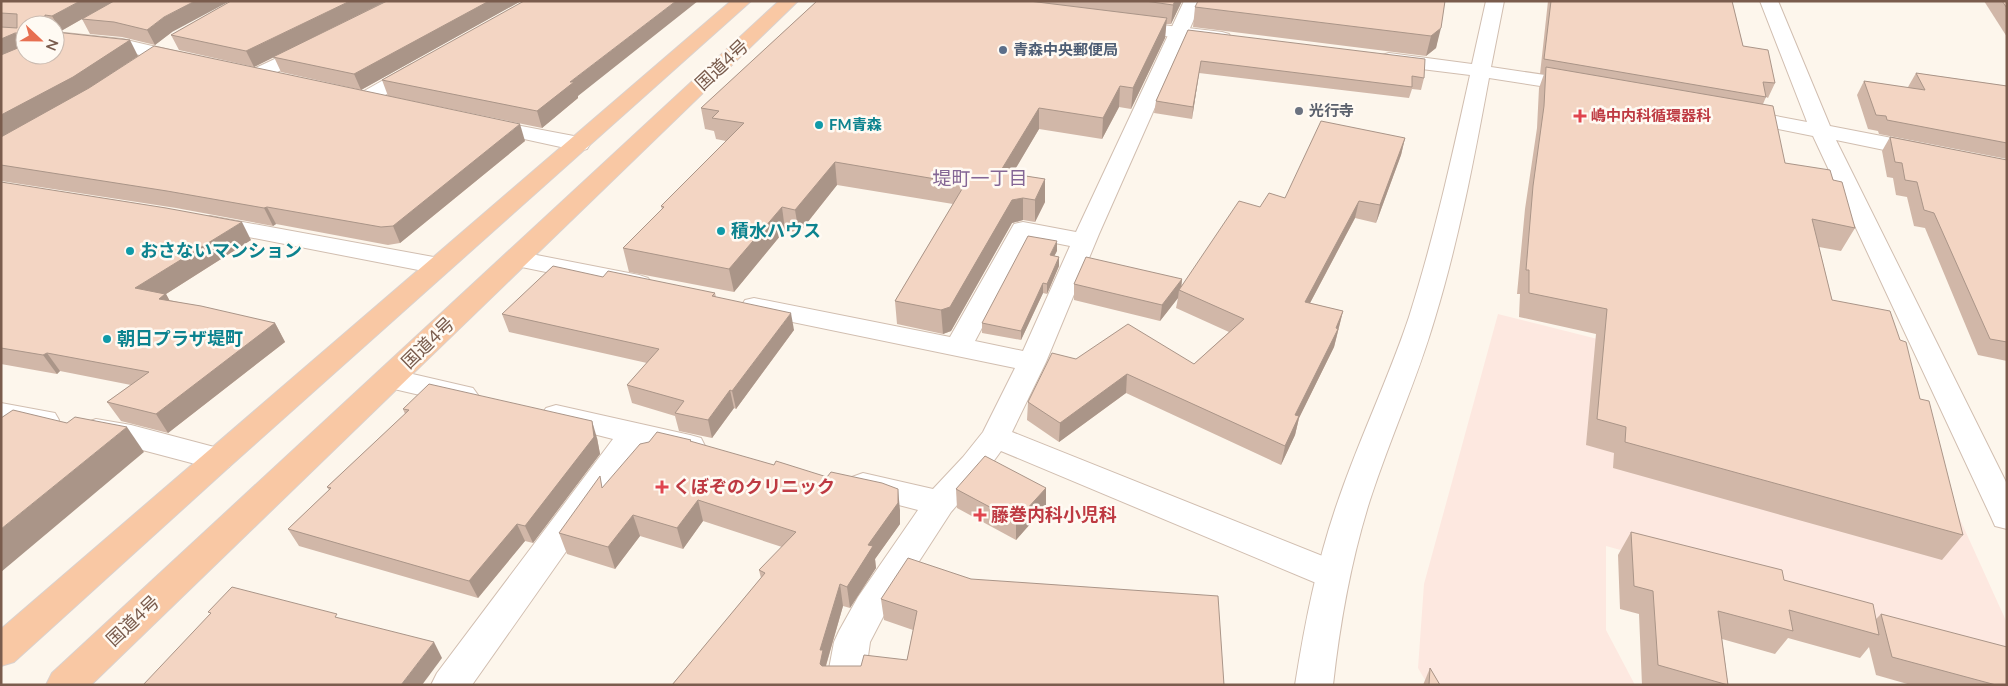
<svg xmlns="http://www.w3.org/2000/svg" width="2008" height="686" viewBox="0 0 2008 686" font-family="Lato,'Noto Sans JP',sans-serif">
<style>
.commercial{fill:#fde8e0}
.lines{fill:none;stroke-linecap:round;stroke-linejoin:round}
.minor-casing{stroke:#d1beb0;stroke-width:2}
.tertiary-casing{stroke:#d1beb0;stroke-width:2}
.trunk-casing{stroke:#dad1cd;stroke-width:2}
.minor{fill:#fff;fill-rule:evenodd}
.tertiary{fill:#fff;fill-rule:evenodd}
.trunk{fill:#f9c8a4;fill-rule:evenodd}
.wall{fill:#d1b7a8}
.shaded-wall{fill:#aa9588}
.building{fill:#f3d5c3;stroke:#aa9588}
.service-dot{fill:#5c6f8a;stroke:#fffaf3;stroke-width:2}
.worship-dot{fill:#6b7280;stroke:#fffaf3;stroke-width:2}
.health-dot{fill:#e0444e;stroke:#fffaf3;stroke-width:2}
.culture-dot{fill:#0f9aa8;stroke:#fffaf3;stroke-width:2}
.labels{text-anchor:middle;stroke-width:5;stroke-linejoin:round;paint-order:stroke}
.far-service-label{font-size:15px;font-weight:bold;fill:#4e5e75;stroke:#fffaf3;text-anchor:start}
.far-worship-label{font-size:15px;font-weight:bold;fill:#5b616d;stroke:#fffaf3;text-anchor:start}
.far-health-label{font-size:15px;font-weight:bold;fill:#be3a42;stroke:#fffaf3;text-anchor:start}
.far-culture-label{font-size:15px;font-weight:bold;fill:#0d838f;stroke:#fffaf3;text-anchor:start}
.street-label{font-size:18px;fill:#7a5c4d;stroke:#fffaf3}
.culture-label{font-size:18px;font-weight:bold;fill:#0d838f;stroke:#fffaf3;text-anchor:start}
.health-label{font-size:18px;font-weight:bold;fill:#be3a42;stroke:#fffaf3;text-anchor:start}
.neighbourhood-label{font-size:19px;fill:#846695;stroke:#fffaf3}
</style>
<rect width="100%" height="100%" fill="#fdf6ec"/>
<polygon class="commercial" points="1498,314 1661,355 1886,356 2007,623 2007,667 1770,591 1606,546 1606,630 1635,685 1428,685 1418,668 1424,584"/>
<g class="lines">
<g class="minor-casing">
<g id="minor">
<path d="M1184,1h18l-103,233 -53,128 -34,70 333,133 5,10 -5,10 -12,4 -12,-4 -320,-134 -16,22 -34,39 -68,105 -13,25 -6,43h-38l8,-43 5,-11 19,-34 60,-87 -66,-17 -5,-8 5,-8 11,-4 70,16 30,-32 20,-25 32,-64 -261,-54 -9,-2 -4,-6 4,-6 9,-2 196,39 64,-113 9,-2 53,10zM1030,238l40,8 -47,105 -48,-10z"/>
<polygon points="55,32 122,39 191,55 194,59 191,63 184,65 122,51 55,44"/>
<polygon points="311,42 318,44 320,48 318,52 263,79 256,81 249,79 246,75 249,71"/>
<polygon points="417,63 424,65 427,69 424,73 371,103 364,105 357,103 354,99 357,95 410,65"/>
<polygon points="485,119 579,137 587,139 590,144 587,149 579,151 478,129 474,125 478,121"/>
<polygon points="210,216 439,258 448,261 452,266 448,271 439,274 202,228 198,223 202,218"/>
<polygon points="516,251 639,275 648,278 652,283 648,288 639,291 507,264 503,259 507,254"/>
<polygon points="391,369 473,388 478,395 473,402 463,405 381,386 377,379 381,372"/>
<polygon points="1,403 55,413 59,420 55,427 44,430 1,423"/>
<polygon points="556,405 690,435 701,438 705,446 701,454 690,457 641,445 472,685 431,685 437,673 613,439 546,422 541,415 546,408"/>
<polygon points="96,419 131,425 218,448 229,451 233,459 229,467 218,470 131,447 85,437 81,430 85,423"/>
</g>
</g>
<g class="tertiary-casing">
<g id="tertiary">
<path d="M1486,1h18l-13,66 88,13 7,2 3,4 -3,4 -7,2 -90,-14c-15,81 -30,161 -54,240 -18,62 -45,120 -65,182 -19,60 -30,122 -37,185h-38c10,-63 22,-124 43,-184 21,-62 50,-121 71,-184 25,-79 43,-160 61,-242l-81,-10 -7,-2 -3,-4 3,-4 7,-2 83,11z"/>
<polygon points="1760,1 1778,1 1830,126 1923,144 1931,146 1934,151 1931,156 1923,158 1836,140 2007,484 2007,529 1995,526 1991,517 1813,136 1739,121 1732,119 1729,115 1732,111 1739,109 1807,122"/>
<polygon points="1128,21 1222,32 1229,34 1231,38 1229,42 1222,44 1122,30 1119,26 1122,22"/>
</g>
</g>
<g class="trunk-casing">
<g id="trunk">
<polygon points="731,1 751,1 229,467 14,662 1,666 1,629"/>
<polygon points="779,1 798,1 91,685 46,685 52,673"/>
</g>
</g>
<use href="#minor" class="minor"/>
<use href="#tertiary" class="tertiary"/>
<use href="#trunk" class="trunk"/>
</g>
<g class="wall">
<polygon points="1,1 172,32 155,45 122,37 90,34 82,19 61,31 55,31 55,25 25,25 25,55 138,56 111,74 525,141 400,243 388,245 276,224 273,226 176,208 1,181"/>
<polygon points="231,1 386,1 339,25 387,1 521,1 361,90 281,72 274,57 254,67 179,50 171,35"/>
<polygon points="817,1 1182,1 1171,24 1166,24 1165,38 1131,109 1119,107 1102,139 1039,129 1012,174 1045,179 1045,202 1035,222 1023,220 1012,223 951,331 943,334 897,324 895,301 953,204 837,185 799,233 785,230 734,292 629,272 623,248 662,209 661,206 726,141 716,139 714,131 705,129 701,108"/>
<polygon points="1445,1 1436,48 1426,56 1193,27 1195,7"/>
<polygon points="1548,1 1732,1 1743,46 1775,83 1768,98 1766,97 1763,104 1785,163 1833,180 1855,228 1841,251 1819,247 1832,300 1920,399 1963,535 1942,560 1613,468 1614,453 1586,445 1596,334 1519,317 1520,294 1517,294 1525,209 1537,128 1539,88 1544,74 1540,74"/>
<polygon points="1984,1 2007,1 2007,37"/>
<polygon points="1188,30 1424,78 1421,90 1412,89 1409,98 1199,73 1192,119 1154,113 1156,101"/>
<polygon points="1916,73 2007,86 2007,159 1879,134 1878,131 1868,129 1857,95 1864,81 1909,88 1908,87"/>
<polygon points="382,80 578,96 578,98 542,128 388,96"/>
<polygon points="1890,137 2007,160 2007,361 1978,355 1925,228 1914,226 1907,197 1896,195 1893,178 1887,177 1882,151"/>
<polygon points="1405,138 1401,155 1376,223 1355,218 1310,303 1343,311 1334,347 1299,418 1295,435 1281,465 1126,393 1059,442 1027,420 1028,402 1076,359 1194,364 1229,332 1176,308 1178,298 1160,321 1074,300 1074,284 1182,279 1181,286 1260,207 1285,198"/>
<polygon points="1,182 251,240 166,294 169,300 275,323 285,342 168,433 121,421 107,402 131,385 60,371 57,374 1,364"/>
<polygon points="1057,251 1054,256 1059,257 1059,266 1047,294 1043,293 1021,340 982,333 982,323"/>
<polygon points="603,277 715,293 716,297 794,330 736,409 734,408 712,438 679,431 675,416 632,403 627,385 647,363 509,332 502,314"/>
<polygon points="403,409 597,438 600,454 533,543 525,541 478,598 299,546 288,529 329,490 327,487 405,414"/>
<polygon points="691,442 900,510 900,524 875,559 876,568 850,608 843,606 826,666 861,666 907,660 913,630 884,620 881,599 1224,685 672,685 761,578 759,570 782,547 703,521 683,549 640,536 615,569 567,554 559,533 603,487"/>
<polygon points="1046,488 1046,506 1016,540 957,508 956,489"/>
<polygon points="1631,532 1784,580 1876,619 1881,614 2007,685 1911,685 1876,675 1869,647 1860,658 1788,638 1775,654 1722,639 1728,685 1642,685 1639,614 1620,609 1618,555"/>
<polygon points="1430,668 1440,685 1423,685"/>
</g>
<g class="shaded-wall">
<polygon points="80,1 116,1 82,19 61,31 52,16"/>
<polygon points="195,1 230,1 172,32 155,45 147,30 164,17"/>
<polygon points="350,1 386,1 254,67 246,51"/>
<polygon points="489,1 521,1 361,90 354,74"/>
<polygon points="676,1 698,1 578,96 578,98 542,128 537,111 570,82"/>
<polygon points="1175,1 1182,1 1171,24 1173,5"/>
<polygon points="45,15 51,25 44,25"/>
<polygon points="1167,18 1165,38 1131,109 1133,88"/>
<polygon points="1441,28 1436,48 1426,56 1431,36"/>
<polygon points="15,33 24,48 1,59 1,39"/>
<polygon points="130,40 138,56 82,93 1,137 1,115"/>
<polygon points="1201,61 1199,73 1192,119 1193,107"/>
<polygon points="1120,86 1119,107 1102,139 1103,118"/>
<polygon points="1039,108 1039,129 1000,195 1000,172"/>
<polygon points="520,124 525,141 400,243 393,226"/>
<polygon points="1405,138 1401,155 1376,223 1380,205"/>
<polygon points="835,162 837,185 799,233 795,210"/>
<polygon points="1045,179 1045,202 1035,222 1035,200"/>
<polygon points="1023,198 1023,220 1012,223 951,331 943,334 941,310 1012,200"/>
<polygon points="1359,201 1355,218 1301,320 1305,302"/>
<polygon points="267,207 276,224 273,226 264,208"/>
<polygon points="782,207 785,230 734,292 729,269"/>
<polygon points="242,222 251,240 166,294 176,312 135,288"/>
<polygon points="1057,241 1057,251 1050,264 1050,255"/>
<polygon points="1059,257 1059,266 1047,294 1047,284"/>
<polygon points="1182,279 1181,291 1179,290 1178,298 1160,321 1162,305"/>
<polygon points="1043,283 1043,293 1021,340 1021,331"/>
<polygon points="1343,311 1334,347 1299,418 1295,435 1281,465 1285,446 1295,415 1336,328"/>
<polygon points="791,313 794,330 736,409 732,391"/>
<polygon points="275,323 285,342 168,433 156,414"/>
<polygon points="47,353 60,371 57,374 43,355"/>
<polygon points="1127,374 1126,393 1059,442 1060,423"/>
<polygon points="730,390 734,408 712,438 708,420"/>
<polygon points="592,421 597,438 600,454 533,543 525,526"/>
<polygon points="127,427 144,452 1,572 1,529"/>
<polygon points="1046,488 1046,506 1016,540 1016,521"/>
<polygon points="898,489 900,510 900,524 875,559 876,568 850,608 847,587 868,545"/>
<polygon points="698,500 703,521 683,549 677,528"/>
<polygon points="633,515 640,536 615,569 608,547"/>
<polygon points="517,524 525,541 478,598 469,581"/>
<polygon points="840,584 843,606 826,665 827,671 820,664 820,650"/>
<polygon points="434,642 442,658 422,685 401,685"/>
</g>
<g class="building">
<polygon points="1,1 80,1 52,16 45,15 44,25 25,25 25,38 18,38 17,33 15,33 1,39 1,27 17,28 17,14 1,13"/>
<polygon points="114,1 195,1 164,17 147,30 114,22 82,19"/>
<polygon points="231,1 350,1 246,51 171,35"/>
<polygon points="387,1 489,1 354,74 273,57"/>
<polygon points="524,1 676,1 570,82 574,82 537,111 382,80"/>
<polygon points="817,1 1029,1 1167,18 1133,88 1120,86 1103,118 1039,108 1000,172 1045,179 1035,200 1023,198 1012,200 950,307 941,310 895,301 965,184 835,162 795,210 782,207 729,269 623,248 664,207 661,206 744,123 712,118 719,111 701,108"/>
<polygon points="1145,1 1175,1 1173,5"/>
<polygon points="1198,1 1445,1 1441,28 1431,36 1195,7"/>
<polygon points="1551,1 1732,1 1743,46 1768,50 1775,83 1763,82 1766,97 1544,59"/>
<polygon points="2002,1 2007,1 2007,8"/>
<polygon points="1188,30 1425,59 1424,78 1412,76 1412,87 1201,61 1193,107 1156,101"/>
<polygon points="55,32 130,40 73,77 1,115 1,55 25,45 25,55 55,55"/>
<polygon points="154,46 520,124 393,226 381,227 267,207 264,208 167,191 1,165 1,137 89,88"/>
<polygon points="1546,67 1773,106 1785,163 1830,170 1833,180 1842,182 1855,228 1812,219 1832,300 1890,311 1900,340 1906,342 1920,399 1929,401 1963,535 1625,442 1626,427 1597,419 1607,309 1529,293 1529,270 1526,270 1533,186 1544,106"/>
<polygon points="1916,73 2007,86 2007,143 1887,120 1886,116 1876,115 1864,81 1925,90"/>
<polygon points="1321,121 1405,138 1380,205 1359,201 1305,302 1343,311 1336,328 1338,329 1295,415 1299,416 1285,446 1127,374 1060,423 1028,402 1052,353 1076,359 1128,324 1194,364 1244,319 1179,290 1239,201 1260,207 1269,193 1285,198"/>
<polygon points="1890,137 2007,160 2007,342 1990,339 1934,213 1924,210 1917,182 1905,180 1902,163 1895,162"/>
<polygon points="1,182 166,208 242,222 135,288 165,294 159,299 201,306 275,323 156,414 107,402 149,372 47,353 43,355 1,348"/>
<polygon points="1028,236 1057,241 1050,255 1059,257 1047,284 1043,283 1021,331 982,323"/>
<polygon points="1086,257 1182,279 1162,305 1074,284"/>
<polygon points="553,266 603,277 608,271 715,293 712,296 791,313 732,391 730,390 708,420 675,413 684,401 627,385 659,349 502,314"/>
<polygon points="429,384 592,421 594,437 525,526 517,524 469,581 288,529 331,488 327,487 409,410 403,409"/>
<polygon points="13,410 67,423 75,417 127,427 1,529 1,418"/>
<polygon points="657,432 691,440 690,441 774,465 776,461 827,477 831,472 882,483 898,489 898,503 868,545 873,546 847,587 840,584 820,650 823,650 820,664 822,666 861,666 864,655 907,660 917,611 881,599 908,558 971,579 1218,596 1224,685 672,685 765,573 759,570 796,532 698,500 677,528 633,515 608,547 559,533 600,476 602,488 640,444 649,442"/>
<polygon points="985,456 1046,488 1016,521 956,489"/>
<polygon points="1631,532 1782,570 1784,580 1873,604 1879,635 1789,610 1793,631 1718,611 1728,685 1658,665 1653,591 1634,586"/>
<polygon points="232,587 337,614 335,617 434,642 401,685 143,685 211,613 208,612"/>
<polygon points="1881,614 2007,647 2007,685 1996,685 1892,657"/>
<polygon points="1430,668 1440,685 1429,685"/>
</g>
<circle class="service-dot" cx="1003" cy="50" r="5"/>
<circle class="worship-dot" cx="1299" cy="111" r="5"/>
<g class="health-dot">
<path d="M1577.5 108.5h5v5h5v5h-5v5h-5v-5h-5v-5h5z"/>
<path d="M659.5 479.5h5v5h5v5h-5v5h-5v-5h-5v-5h5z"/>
<path d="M977.5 507.5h5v5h5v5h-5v5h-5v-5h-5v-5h5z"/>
</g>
<g class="culture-dot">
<circle cx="819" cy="125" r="5"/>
<circle cx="721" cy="231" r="5"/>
<circle cx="130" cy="251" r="5"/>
<circle cx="107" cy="339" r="5"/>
</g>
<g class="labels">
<g class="far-service-label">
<text x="1013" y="55">青森中央郵便局</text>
</g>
<g class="far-worship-label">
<text x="1309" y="116">光行寺</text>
</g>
<g class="far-health-label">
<text x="1591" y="121">嶋中内科循環器科</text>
</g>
<g class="far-culture-label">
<text x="829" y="130">FM青森</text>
</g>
<g class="street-label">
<text transform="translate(722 65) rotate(-43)" y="6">国道4号</text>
<text transform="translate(428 343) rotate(-44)" y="6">国道4号</text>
<text transform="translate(133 621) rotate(-43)" y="6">国道4号</text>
</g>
<g class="culture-label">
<text x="731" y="237">積水ハウス</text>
<text x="140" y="257">おさないマンション</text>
<text x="117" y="345">朝日プラザ堤町</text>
</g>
<g class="health-label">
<text x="673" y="493">くぼぞのクリニック</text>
<text x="991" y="521">藤巻内科小児科</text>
</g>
<g class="neighbourhood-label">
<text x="980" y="185">堤町一丁目</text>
</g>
</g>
<rect width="2008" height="686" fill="none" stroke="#7a5c4d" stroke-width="5"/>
<g transform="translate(40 40) rotate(112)"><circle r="24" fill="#fffaf3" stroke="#cabbb1"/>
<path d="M0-4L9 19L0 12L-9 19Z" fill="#e76f51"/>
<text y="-8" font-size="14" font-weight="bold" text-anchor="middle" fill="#7a5c4d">N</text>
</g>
</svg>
